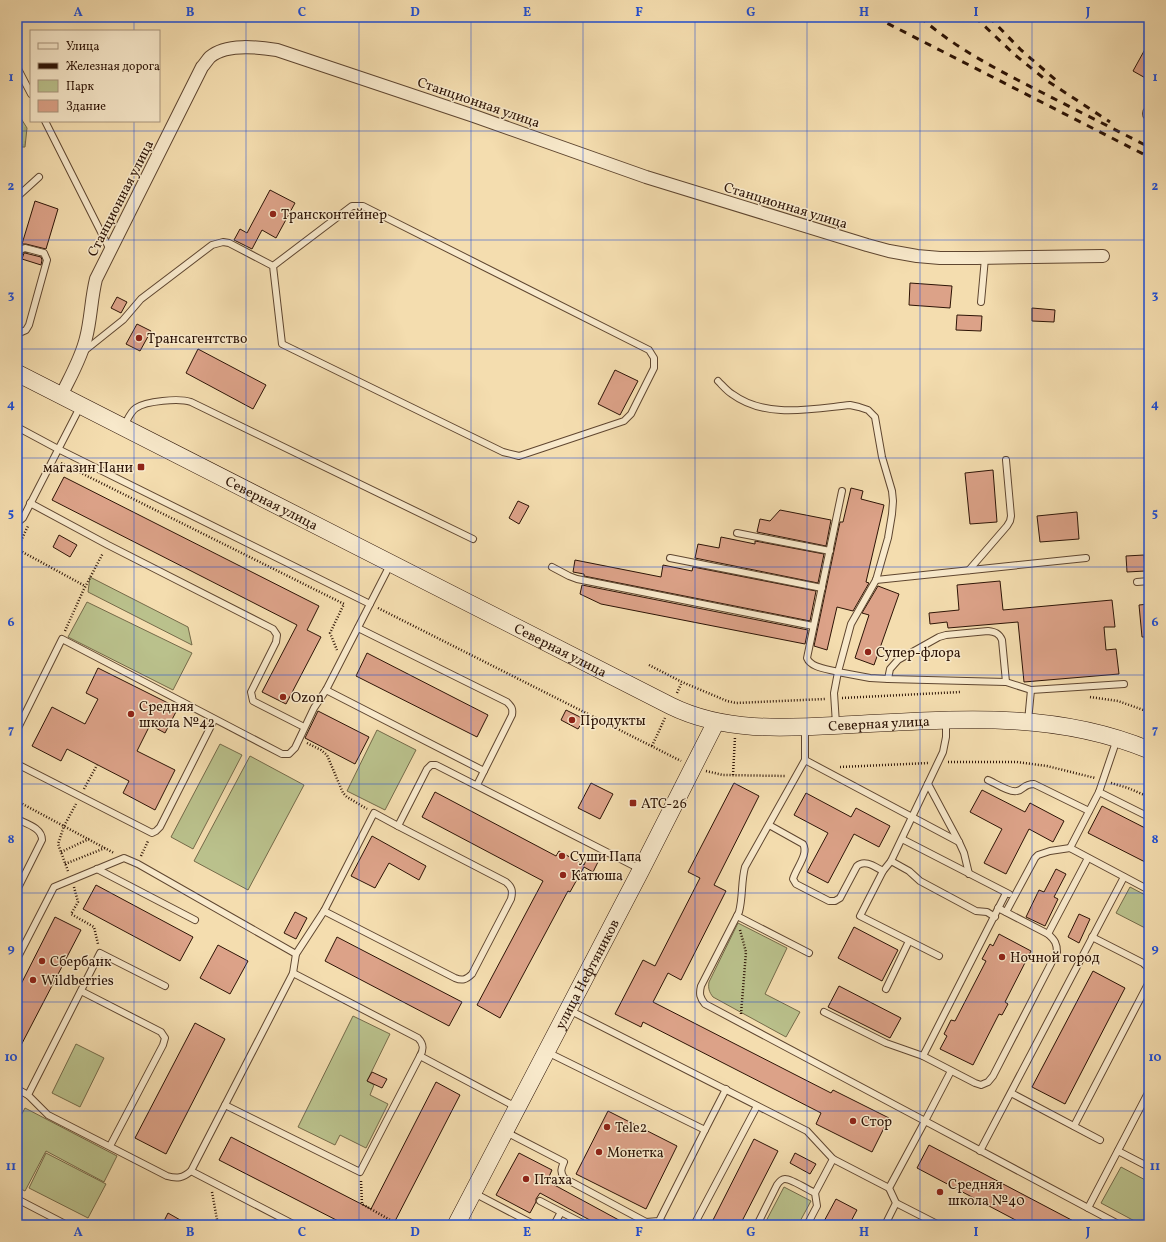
<svg xmlns="http://www.w3.org/2000/svg" width="1166" height="1242" viewBox="0 0 1166 1242" font-family="Vollkorn,serif">
<style>
.wetland{fill:url(#wetland-marsh);stroke:#746a49}
.park{fill:#bac18c;stroke:#746a49}
.building{fill:#dca288;stroke:#2d1406}
.lines{fill:none;stroke-linecap:round;stroke-linejoin:round}
.service-casing{stroke:#5f4630;stroke-width:8}
.minor-casing{stroke:#5f4630;stroke-width:14}
.secondary-casing{stroke:#2d1406;stroke-width:18}
.path{stroke:#2d1406;stroke-width:2.5;stroke-dasharray:1 2;stroke-linecap:butt}
.service{stroke:#f8e9cb;stroke-width:6}
.minor{stroke:#f8e9cb;stroke-width:12}
.secondary{stroke:#f8e9cb;stroke-width:17}
.rail{stroke:#2d1406;stroke-width:3;stroke-dasharray:7 7;stroke-linecap:butt}
.grid{fill:none;stroke:#1d4ed8;stroke-width:1;stroke-opacity:0.55}
.poi-dot{fill:#8f2418;stroke:#f8e9cb;stroke-width:1.5}
.labels{text-anchor:middle;stroke-width:3;stroke-linejoin:round;paint-order:stroke}
.street-label{font-size:14px;fill:#2d1406;stroke:#f8e9cb}
.poi-label{font-size:14px;fill:#2d1406;stroke:#f8e9cb;text-anchor:start}
.neatline{fill:none;stroke:#1d4ed8;stroke-width:1.5}
.grid-label{font-size:13px;text-anchor:middle;font-weight:bold;fill:#1d4ed8}
</style>
<defs>
<pattern id="wetland-marsh" width="20" height="14" patternUnits="userSpaceOnUse"><rect width="20" height="14" fill="#bac18c"/><path d="M1 5h8M5 5V1M11 12h8M15 12V8" fill="none" stroke="#a0a577"/></pattern>
</defs>
<rect width="100%" height="100%" fill="#f4ddaf"/>
<filter id="stains"><feTurbulence type="fractalNoise" baseFrequency=".005" numOctaves="4"/><feColorMatrix values="0 0 0 0 .2 0 0 0 0 .09 0 0 0 0 .02 0 0 0 .5 -.17"/></filter>
<radialGradient id="worn" r=".72"><stop offset=".6" stop-color="#630" stop-opacity="0"/><stop offset="1" stop-color="#630" stop-opacity=".3"/></radialGradient>
<polygon class="wetland" points="17,112 27,128 25,147 17,147"/>
<g class="park">
<polygon points="90,577 188,627 192,645 88,592"/>
<polygon points="87,602 192,653 173,690 68,637"/>
<polygon points="377,730 416,750 385,810 347,791"/>
<polygon points="220,744 242,755 193,849 171,837"/>
<polygon points="250,756 304,785 248,890 194,861"/>
<polygon points="1130,887 1149,897 1149,930 1116,913"/>
<path d="M738,923l49,25 -22,46 35,18 -14,25 -73,-40c-4,-5 -5,-9 -4,-15z"/>
<polygon points="353,1016 390,1034 367,1081 374,1085 370,1095 388,1104 366,1148 340,1135 335,1145 298,1127"/>
<polygon points="76,1044 104,1058 80,1107 52,1093"/>
<polygon points="25,1108 117,1156 104,1182 46,1151 25,1191 17,1187 17,1123"/>
<polygon points="46,1153 106,1184 88,1218 29,1188"/>
<polygon points="1121,1167 1149,1182 1149,1225 1142,1225 1101,1203"/>
<polygon points="784,1187 811,1201 798,1225 764,1225"/>
</g>
<g class="building">
<polygon points="1149,42 1149,80 1133,71"/>
<polygon points="270,190 295,203 276,238 262,230 252,249 234,240 240,229 247,233"/>
<polygon points="35,201 58,209 46,249 26,244 22,244"/>
<polygon points="24,253 25,253 41,257 42,260 41,265 22,259"/>
<polygon points="910,283 952,286 950,308 909,305"/>
<polygon points="117,297 127,302 121,313 111,308"/>
<polygon points="1032,308 1055,310 1054,322 1032,321"/>
<polygon points="957,315 982,316 981,331 956,330"/>
<polygon points="137,324 151,331 140,351 126,344"/>
<polygon points="198,349 266,385 253,409 186,373"/>
<polygon points="615,370 638,381 620,415 598,404"/>
<polygon points="993,470 997,522 970,524 965,473"/>
<polygon points="64,477 319,606 307,630 321,637 286,704 262,692 297,625 52,500"/>
<polygon points="851,488 863,491 861,499 884,505 866,582 869,583 853,611 837,607 827,650 814,646 840,522 843,522"/>
<polygon points="518,501 529,506 519,524 509,518"/>
<polygon points="780,510 831,520 826,546 757,532 760,519 770,521"/>
<polygon points="1077,512 1079,539 1040,542 1037,516"/>
<polygon points="59,535 77,545 70,557 53,547"/>
<polygon points="721,537 755,544 755,541 824,554 818,583 695,558 698,544 719,548"/>
<polygon points="1144,555 1145,571 1127,572 1126,556"/>
<polygon points="575,560 661,577 663,565 692,571 693,567 816,591 810,621 584,576 584,574 573,572"/>
<polygon points="1000,581 1003,610 1112,600 1115,627 1104,627 1106,650 1116,649 1119,674 1024,682 1018,622 948,628 947,622 930,624 929,613 959,610 957,585"/>
<polygon points="582,585 808,630 805,644 601,604 580,594"/>
<polygon points="878,586 899,594 874,665 855,658 869,615 862,613"/>
<polygon points="1149,604 1149,637 1142,637 1139,605"/>
<polygon points="367,653 488,715 477,737 356,676"/>
<polygon points="98,668 178,708 165,733 150,725 137,751 175,770 155,810 123,793 129,781 67,749 61,761 32,746 52,707 85,724 98,699 86,693"/>
<polygon points="566,710 584,719 578,729 561,720"/>
<polygon points="318,711 369,737 355,764 305,738"/>
<polygon points="591,783 613,794 600,819 578,808"/>
<polygon points="734,783 759,796 714,885 726,891 681,980 668,973 653,1002 831,1093 833,1090 889,1118 872,1152 816,1124 821,1113 643,1022 641,1027 615,1014 643,960 655,966 700,878 688,872"/>
<polygon points="982,790 1025,812 1030,803 1064,821 1053,842 1029,829 1006,874 984,863 1002,829 970,812"/>
<polygon points="435,792 556,856 559,851 584,865 589,854 599,860 593,872 584,867 570,892 568,891 500,1018 477,1005 543,881 422,817"/>
<polygon points="806,793 851,817 856,808 890,826 879,847 854,834 828,883 807,872 828,833 794,815"/>
<polygon points="1102,806 1149,830 1149,864 1088,833"/>
<polygon points="372,836 426,866 419,880 389,863 375,888 351,876"/>
<polygon points="1056,869 1066,874 1054,897 1058,899 1045,926 1026,917 1039,890 1044,892"/>
<polygon points="96,885 193,937 180,961 83,909"/>
<polygon points="295,912 307,918 296,939 284,933"/>
<polygon points="1079,914 1090,919 1079,943 1068,937"/>
<polygon points="55,917 81,930 17,1053 17,992"/>
<polygon points="854,927 898,950 882,981 838,958"/>
<polygon points="999,934 1031,951 1005,1002 1008,1004 1002,1015 999,1014 973,1065 940,1049 947,1036 944,1034 951,1020 955,1021 986,961 982,959 990,944 993,946"/>
<polygon points="337,937 462,1002 449,1026 325,961"/>
<polygon points="218,945 248,961 230,994 200,978"/>
<polygon points="1093,971 1125,988 1065,1104 1032,1087"/>
<polygon points="839,986 901,1018 890,1038 828,1007"/>
<polygon points="195,1023 225,1039 166,1154 135,1138"/>
<polygon points="372,1072 387,1079 382,1088 367,1081"/>
<polygon points="436,1082 460,1095 393,1225 346,1225 219,1160 231,1137 371,1209"/>
<polygon points="608,1111 677,1146 646,1209 576,1174"/>
<polygon points="754,1139 778,1151 740,1225 724,1225 713,1220"/>
<polygon points="929,1145 1081,1225 1025,1225 917,1168"/>
<polygon points="519,1153 552,1170 547,1181 628,1225 599,1225 540,1193 536,1199 536,1202 530,1213 496,1195"/>
<polygon points="795,1153 816,1164 810,1174 790,1163"/>
<polygon points="836,1199 857,1210 849,1225 822,1225"/>
<polygon points="168,1213 189,1225 162,1225"/>
</g>
<g class="lines">
<g class="service-casing">
<g id="service">
<polyline points="17,67 31,94"/>
<polyline points="45,121 110,250"/>
<polyline points="17,197 39,177"/>
<polyline points="17,260 20,250 25,248 44,253 47,260 29,325 26,330 17,334"/>
<polyline points="981,302 985,258"/>
<polyline points="83,352 123,320 141,299 212,245 223,242 229,243 273,266 282,344 503,452 519,456 624,421 631,414 654,368 654,358 649,350 363,206 352,206 273,266"/>
<path d="M718,381c5,5 9,10 14,13 34,25 79,15 118,11l9,2 9,3 7,7 7,40 10,34 1,10 -1,13 -4,24 -12,42 -25,44 -13,48 32,6 18,1 118,3 25,8 93,-6"/>
<path d="M124,426c3,-5 6,-14 12,-18 10,-7 43,-10 55,-6l282,137"/>
<polyline points="17,427 58,449 370,604"/>
<polyline points="30,503 108,545 273,629 277,635 276,642 251,692 253,701 304,727"/>
<polyline points="17,523 23,518 80,407"/>
<polyline points="737,533 830,551"/>
<polyline points="670,558 822,588"/>
<polyline points="552,567 569,576 577,579 813,626"/>
<polyline points="969,570 1007,526 1010,521 1011,516 1006,460"/>
<polyline points="876,580 1086,558"/>
<polyline points="1137,582 1149,581"/>
<path d="M358,628l149,74c5,5 6,7 5,13l-35,70"/>
<path d="M888,679l2,-10 8,-9 41,-23 7,-2 42,-4c7,1 11,2 14,9l4,42"/>
<polyline points="326,690 484,771"/>
<polyline points="1028,721 1031,690"/>
<path d="M836,724l-2,-31 4,-21c-10,-3 -27,-4 -31,-14l35,-167"/>
<path d="M805,729v31l-60,107c-4,15 -2,30 -6,45l-38,74c-2,8 -1,12 4,18l220,117 -36,67 7,15 -11,22"/>
<polyline points="17,730 62,639 282,754 289,754 295,748 314,708 326,690 390,565"/>
<polyline points="1117,739 1099,792 1149,817"/>
<polyline points="805,760 959,842"/>
<polyline points="17,764 152,833 156,831 160,827 214,720"/>
<path d="M988,780c7,3 22,13 29,11 7,-1 6,-7 17,-7l55,27"/>
<polyline points="928,784 959,842 964,853 969,874"/>
<path d="M17,819c10,5 25,9 25,21l-25,50"/>
<path d="M769,825l34,19c6,10 -7,24 -10,35l3,5 33,17h6l5,-3 17,-32c8,-7 18,1 26,5"/>
<polyline points="902,839 1009,894"/>
<polyline points="1070,848 1099,792"/>
<polyline points="891,861 909,871 920,881 976,911 987,912 995,917"/>
<polyline points="97,869 195,920"/>
<path d="M324,911l131,67c7,3 11,2 17,-4l39,-75c2,-8 1,-12 -5,-17l-108,-56"/>
<polyline points="1006,912 1035,858 1038,855 1050,851 1070,848 1149,890"/>
<polyline points="737,916 809,953"/>
<polyline points="1048,934 1088,858"/>
<polyline points="1092,937 1143,963 1149,969"/>
<polyline points="939,956 860,916 883,871 891,861 943,752 946,737 946,722"/>
<polyline points="17,959 54,887 124,858 138,864 296,954"/>
<path d="M293,973l125,65c6,6 6,11 2,18"/>
<path d="M165,986l-65,-33 -72,142 20,20 119,61c10,3 16,2 24,-5"/>
<polyline points="886,989 909,941"/>
<polyline points="81,991 161,1032 165,1038 163,1045 110,1146"/>
<polyline points="569,1010 807,1131 833,1159 889,1188"/>
<path d="M824,1012l62,31 37,13 52,27 6,2 7,-3 5,-6 64,-124c0,-8 -2,-12 -9,-18l-50,-26"/>
<polyline points="923,1056 1006,893"/>
<polyline points="951,1071 925,1121 1120,1225"/>
<polyline points="17,1089 28,1095"/>
<polyline points="1011,1093 1100,1140"/>
<polyline points="225,1105 360,1172 420,1056 516,1107"/>
<polyline points="1074,1126 1149,982"/>
<polyline points="705,1130 726,1089"/>
<path d="M506,1132l58,30c-3,7 -4,10 0,16l82,44 13,-1 46,-91 -158,-78"/>
<polyline points="980,1151 1124,877"/>
<polyline points="1118,1151 1149,1167"/>
<polyline points="474,1193 535,1225"/>
<polyline points="815,1193 833,1159"/>
<polyline points="17,1199 67,1225"/>
<polyline points="540,1201 586,1225"/>
<polyline points="896,1203 939,1225"/>
<polyline points="1088,1208 1149,1091"/>
<polyline points="659,1221 668,1225"/>
<polyline points="295,1225 191,1171 293,973 296,954 324,911 374,813 398,826 427,769 431,765 436,765 640,869"/>
<polyline points="554,1225 561,1212"/>
<polyline points="694,1225 757,1106"/>
<path d="M757,1225l20,-40c2,-3 4,-6 8,-6 7,0 23,11 30,14l2,13 -10,19"/>
</g>
</g>
<g class="minor-casing">
<g id="minor">
<polyline points="1149,113 1149,114"/>
<path d="M61,396c9,-19 20,-37 25,-58 5,-19 5,-39 10,-59l106,-212c3,-3 5,-7 8,-10 16,-14 48,-10 67,-7l197,66 172,61 221,68 22,6 28,5 23,2h36l127,-2"/>
</g>
</g>
<g class="secondary-casing">
<g id="secondary">
<path id="s1" d="M17,373l654,333c59,29 127,21 191,18 98,-5 193,-13 287,26"/>
<path id="s2" d="M456,1225l185,-355 75,-148"/>
</g>
</g>
<g class="path">
<polyline points="61,463 344,604 330,633 337,650"/>
<polyline points="17,549 28,526"/>
<polyline points="17,549 85,586"/>
<polyline points="378,608 681,761"/>
<polyline points="65,631 83,591 103,553"/>
<polyline points="649,665 682,682 727,701 736,703 825,699"/>
<polyline points="17,679 19,676"/>
<polyline points="677,693 682,682"/>
<polyline points="1090,697 1118,701 1149,712"/>
<polyline points="842,698 961,692"/>
<polyline points="307,743 321,750 327,755 343,793 347,797 367,809"/>
<polyline points="652,746 665,718"/>
<polyline points="948,762 1017,762 1047,766 1095,778"/>
<polyline points="840,767 929,763"/>
<polyline points="706,771 723,775 786,776"/>
<polyline points="733,775 735,737"/>
<polyline points="1111,783 1128,788 1149,797"/>
<polyline points="84,789 97,765"/>
<polyline points="17,801 114,853"/>
<polyline points="61,852 89,839"/>
<polyline points="141,856 148,841"/>
<polyline points="65,864 105,848"/>
<polyline points="68,871 58,844 64,826 76,804"/>
<polyline points="74,887 78,902 71,914 94,927 98,944"/>
<polyline points="740,930 746,952 741,1014"/>
<polyline points="361,1181 362,1204 399,1225"/>
<polyline points="212,1192 218,1225"/>
</g>
<use href="#service" class="service"/>
<use href="#minor" class="minor"/>
<use href="#secondary" class="secondary"/>
<g class="rail">
<polyline points="875,17 1149,157"/>
<path d="M920,17c36,32 80,54 123,76 35,18 71,36 106,54"/>
<polyline points="975,17 1015,55 1046,80 1110,122"/>
<polyline points="989,17 1021,50 1057,81"/>
</g>
</g>
<path class="grid" d="M134,17v14M246,17v1208M359,17v1208M471,17v1208M583,17v1208M695,17v1208M807,17v1208M920,17v1208M1032,17v1208M134,121v1104M17,131h1132M17,240h1132M17,349h1132M17,458h1132M17,567h1132M17,675h1132M17,784h1132M17,893h1132M17,1002h1132M17,1111h1132"/>
<g class="poi-dot">
<circle cx="273" cy="214" r="4"/>
<circle cx="139" cy="338" r="4"/>
<rect x="137" y="463" width="8" height="8" rx="2"/>
<circle cx="868" cy="652" r="4"/>
<circle cx="283" cy="697" r="4"/>
<circle cx="131" cy="714" r="4"/>
<circle cx="572" cy="720" r="4"/>
<rect x="629" y="799" width="8" height="8" rx="2"/>
<circle cx="562" cy="856" r="4"/>
<circle cx="563" cy="875" r="4"/>
<circle cx="1002" cy="957" r="4"/>
<circle cx="42" cy="961" r="4"/>
<circle cx="33" cy="980" r="4"/>
<circle cx="853" cy="1121" r="4"/>
<circle cx="607" cy="1127" r="4"/>
<circle cx="599" cy="1152" r="4"/>
<circle cx="526" cy="1179" r="4"/>
<circle cx="940" cy="1192" r="4"/>
</g>
<g class="labels">
<g class="street-label">
<text transform="translate(479 102) rotate(19)" y="5">Станционная улица</text>
<text transform="translate(120 198) rotate(-63)" y="5">Станционная улица</text>
<text transform="translate(786 205) rotate(17)" y="5">Станционная улица</text>
<text dy="5" stroke="none"><textPath href="#s1" startOffset="286">Северная улица</textPath></text>
<text dy="5" stroke="none"><textPath href="#s1" startOffset="610">Северная улица</textPath></text>
<text dy="5" stroke="none"><textPath href="#s1" startOffset="945">Северная улица</textPath></text>
<text dy="5" stroke="none"><textPath href="#s2" startOffset="283">улица Нефтяников</textPath></text>
</g>
<g class="poi-label">
<text x="281" y="219">Трансконтейнер</text>
<text x="147" y="343">Трансагентство</text>
<text x="133" y="472" text-anchor="end">магазин Пани</text>
<text x="876" y="657">Супер-флора</text>
<text x="291" y="702">Ozon</text>
<text x="139" y="711">Средняя<tspan x="139" dy="16">школа №42</tspan></text>
<text x="580" y="725">Продукты</text>
<text x="641" y="808">АТС-26</text>
<text x="570" y="861">Суши Папа</text>
<text x="571" y="880">Катюша</text>
<text x="1010" y="962">Ночной город</text>
<text x="50" y="966">Сбербанк</text>
<text x="41" y="985">Wildberries</text>
<text x="861" y="1126">Стор</text>
<text x="615" y="1132">Tele2</text>
<text x="607" y="1157">Монетка</text>
<text x="534" y="1184">Птаха</text>
<text x="948" y="1189">Средняя<tspan x="948" dy="16">школа №40</tspan></text>
</g>
</g>
<rect width="1166" height="1242" fill="none" stroke="#f4ddaf" stroke-width="44"/>
<rect x="30" y="30" width="130" height="92" fill="#f8e9cb" stroke="#a7947c"/>
<rect x="38" y="43" width="20" height="6" fill="#f8e9cb" stroke="#a7947c"/>
<text x="66" y="50" font-size="12" fill="#2d1406">Улица</text>
<rect x="38" y="63" width="20" height="6" fill="#2d1406" stroke="#a7947c"/>
<text x="66" y="70" font-size="12" fill="#2d1406">Железная дорога</text>
<rect x="38" y="80" width="20" height="12" fill="#bac18c" stroke="#a7947c"/>
<text x="66" y="90" font-size="12" fill="#2d1406">Парк</text>
<rect x="38" y="100" width="20" height="12" fill="#dca288" stroke="#a7947c"/>
<text x="66" y="110" font-size="12" fill="#2d1406">Здание</text>
<rect x="22" y="22" width="1122" height="1198" class="neatline"/>
<g class="grid-label">
<text x="78" y="16">A</text>
<text x="190" y="16">B</text>
<text x="302" y="16">C</text>
<text x="415" y="16">D</text>
<text x="527" y="16">E</text>
<text x="639" y="16">F</text>
<text x="751" y="16">G</text>
<text x="864" y="16">H</text>
<text x="976" y="16">I</text>
<text x="1088" y="16">J</text>
<text x="11" y="81">1</text>
<text x="1155" y="81">1</text>
<text x="11" y="190">2</text>
<text x="1155" y="190">2</text>
<text x="11" y="299">3</text>
<text x="1155" y="299">3</text>
<text x="11" y="408">4</text>
<text x="1155" y="408">4</text>
<text x="11" y="517">5</text>
<text x="1155" y="517">5</text>
<text x="11" y="626">6</text>
<text x="1155" y="626">6</text>
<text x="11" y="734">7</text>
<text x="1155" y="734">7</text>
<text x="11" y="843">8</text>
<text x="1155" y="843">8</text>
<text x="11" y="952">9</text>
<text x="1155" y="952">9</text>
<text x="11" y="1061">10</text>
<text x="1155" y="1061">10</text>
<text x="11" y="1170">11</text>
<text x="1155" y="1170">11</text>
<text x="78" y="1236">A</text>
<text x="190" y="1236">B</text>
<text x="302" y="1236">C</text>
<text x="415" y="1236">D</text>
<text x="527" y="1236">E</text>
<text x="639" y="1236">F</text>
<text x="751" y="1236">G</text>
<text x="864" y="1236">H</text>
<text x="976" y="1236">I</text>
<text x="1088" y="1236">J</text>
</g>
<rect width="100%" height="100%" filter="url(#stains)"/>
<rect width="100%" height="100%" fill="url(#worn)"/>
</svg>
